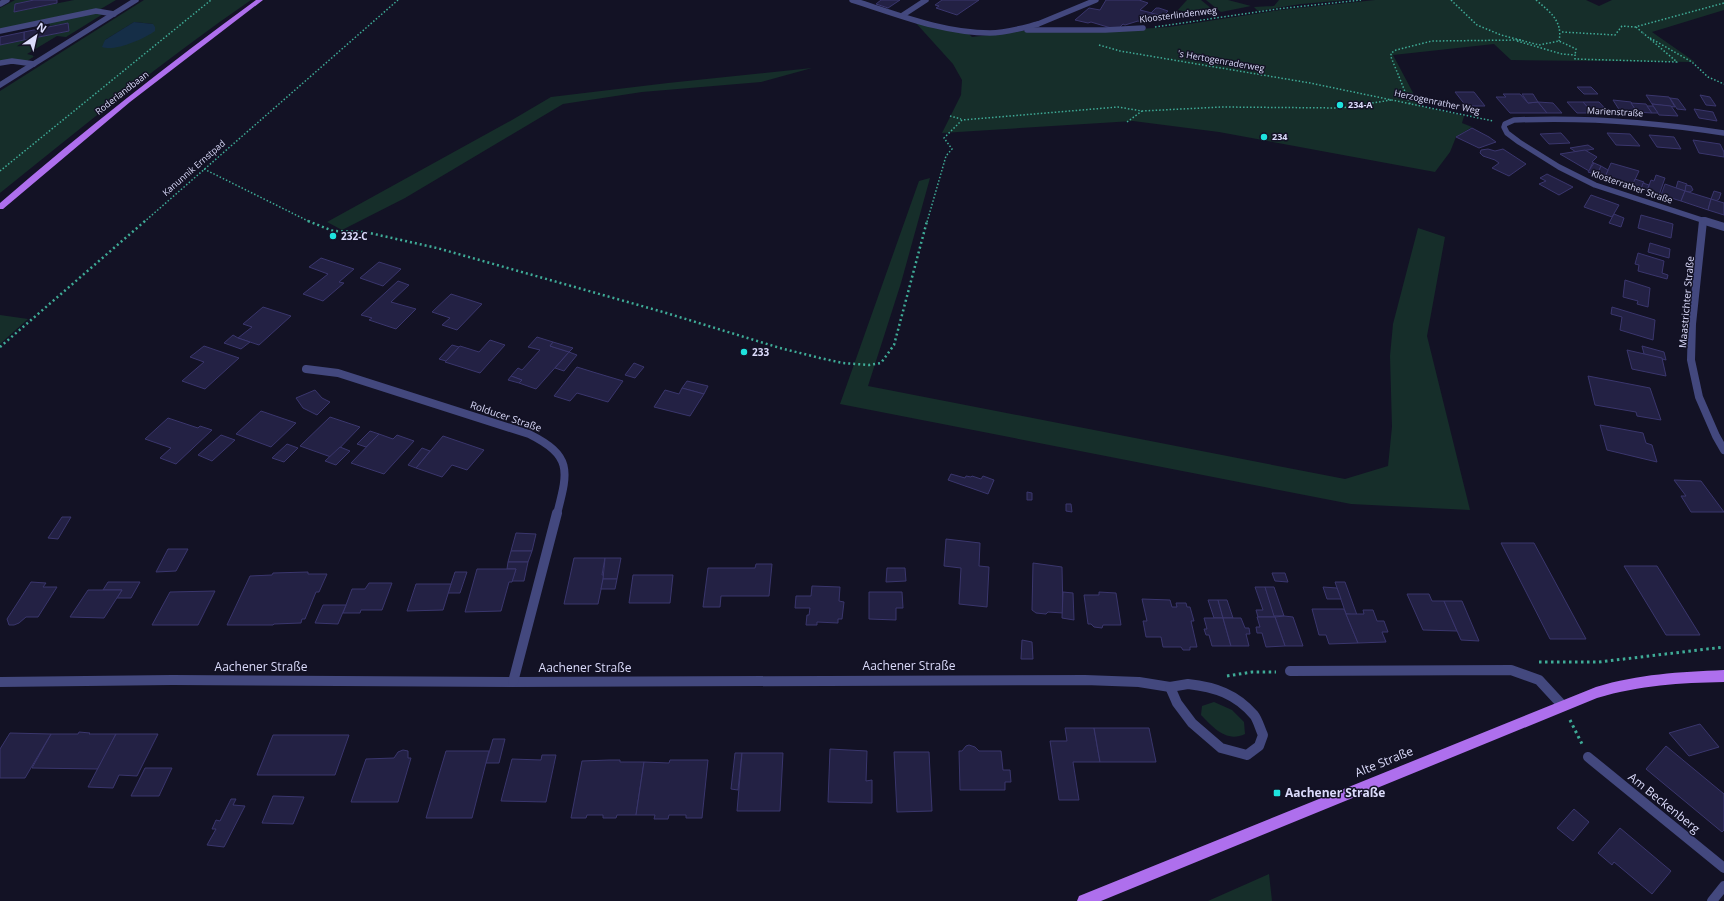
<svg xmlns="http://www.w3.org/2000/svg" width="1724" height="901" viewBox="0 0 1724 901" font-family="'Open Sans',sans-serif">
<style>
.green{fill:#162e2a;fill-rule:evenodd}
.water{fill:#152e47}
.building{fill:#232144;stroke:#3a366d}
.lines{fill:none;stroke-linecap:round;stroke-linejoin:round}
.path-far2{stroke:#3fab97;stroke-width:1.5;stroke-dasharray:1.5 2;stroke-linecap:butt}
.path-far1{stroke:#3fab97;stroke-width:2.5;stroke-dasharray:2 3;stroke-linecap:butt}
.path{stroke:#3fab97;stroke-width:3;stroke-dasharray:2.5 3.5;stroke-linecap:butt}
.lane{stroke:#43487e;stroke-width:5.5}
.street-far2{stroke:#43487e;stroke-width:5.5}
.street-far1{stroke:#43487e;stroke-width:8}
.street{stroke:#43487e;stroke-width:10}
.primary{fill:#ae6fed;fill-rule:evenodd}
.poi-dot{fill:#1ee3de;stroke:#131225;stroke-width:1.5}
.labels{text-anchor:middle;stroke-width:3;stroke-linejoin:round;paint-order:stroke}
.far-street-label{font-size:9px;fill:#dbdbfb;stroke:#131225}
.far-poi-label{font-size:9px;font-weight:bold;fill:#dbdbfb;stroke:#131225;text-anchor:start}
.poi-label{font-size:10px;font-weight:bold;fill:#dbdbfb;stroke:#131225;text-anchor:start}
.street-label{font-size:10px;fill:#dbdbfb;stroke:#131225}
.near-street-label{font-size:12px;fill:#dbdbfb;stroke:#131225}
.near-poi-label{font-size:12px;font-weight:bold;fill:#dbdbfb;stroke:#131225;text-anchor:start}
</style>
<rect width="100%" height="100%" fill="#131225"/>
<g class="green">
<polygon points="15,0 34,0 15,4 14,12 74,0 116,0 99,10 0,30 0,8"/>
<path d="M144,0h107c-87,60 -169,127 -251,193v-102zM134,22l19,2 -48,16z"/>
<polygon points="1187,0 1201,0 1218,14 1205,16 1178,10"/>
<polygon points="1206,0 1228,0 1251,6 1221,12"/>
<polygon points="1279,0 1347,0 1301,4 1258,11 1254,7 1274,6"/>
<polygon points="1375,0 1586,0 1599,6 1612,0 1724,0 1724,10 1652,32 1695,62 1511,60 1494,44 1393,55 1420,106 1464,116 1462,123 1472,127 1456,137 1450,152 1435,172 1219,132 1133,121 942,133 961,95 962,80 953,64 915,22 969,34 972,37 1022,31 1094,32 1169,27 1280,10"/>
<polygon points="95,13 103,14 66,37 57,36 27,54 35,56 27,61 0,62 0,45 69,31 68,23 50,26 49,22"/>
<polygon points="812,68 761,82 642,92 563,104 405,198 342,230 327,222 512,120 551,97 668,83"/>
<polygon points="930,178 901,283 868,386 1345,479 1388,466 1392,427 1390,356 1393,324 1418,228 1445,237 1427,336 1470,510 1351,504 840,404 919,181"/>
<polygon points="0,315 28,319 0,344"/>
<path d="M1214,702l18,8 12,12 1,12c-19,9 -32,-7 -44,-19l1,-9z"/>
<polygon points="1269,874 1272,901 1208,901"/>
</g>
<path class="water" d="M134,22l19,2 2,3v4c-11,8 -41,21 -53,16l3,-7z"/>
<g class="building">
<polygon points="34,0 57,0 57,3 14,12 15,4"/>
<polygon points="881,0 900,0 888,8 876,4"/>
<polygon points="942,0 979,0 957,15 936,8 939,6 935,5"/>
<polygon points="1106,0 1139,0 1148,3 1140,10 1156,14 1146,23 1138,21 1125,25 1123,24 1119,28 1111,28 1091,22 1088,23 1075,20 1089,8 1100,10"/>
<polygon points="1156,8 1159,8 1168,11 1163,16 1151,13"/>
<polygon points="68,23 69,31 24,40 24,32"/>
<polygon points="24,32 24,40 0,45 0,37"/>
<polygon points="1577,87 1591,87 1598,94 1584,94"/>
<polygon points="1455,92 1474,92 1485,106 1466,106"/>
<polygon points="1503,94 1520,94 1528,103 1538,102 1547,113 1510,113 1496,97 1506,97"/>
<polygon points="1522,94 1533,94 1538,102 1528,103"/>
<polygon points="1646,95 1669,97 1675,107 1652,104"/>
<polygon points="1700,95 1710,97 1716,106 1706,105"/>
<polygon points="1670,98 1678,99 1686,110 1677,109"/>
<polygon points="1613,100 1631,102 1638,113 1620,111"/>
<polygon points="1538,102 1553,103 1562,113 1547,113"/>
<polygon points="1567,102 1583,102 1593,113 1577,113"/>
<polygon points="1583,102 1599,102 1609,113 1593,113"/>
<polygon points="1631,103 1646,104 1652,113 1637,112"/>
<polygon points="1652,104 1671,106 1678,116 1659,115"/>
<polygon points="1647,106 1653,106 1658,113 1652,113"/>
<polygon points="1694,109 1713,112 1717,121 1699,118"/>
<polygon points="1472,128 1489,137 1496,142 1479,148 1456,137"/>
<polygon points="1561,133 1570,143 1549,144 1540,134"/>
<polygon points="1607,133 1630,134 1640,146 1616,145"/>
<polygon points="1649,135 1674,137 1681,149 1657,147"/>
<polygon points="1693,140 1720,144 1724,152 1724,157 1699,153"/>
<polygon points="1588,145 1594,149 1576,152 1570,148"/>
<polygon points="1488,149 1495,151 1503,149 1526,164 1509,176 1492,168 1499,163 1495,160 1483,156 1480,153 1481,150"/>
<polygon points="1585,150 1597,157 1592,162 1594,163 1592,164 1589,171 1560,154"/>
<polygon points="1594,163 1601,166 1597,175 1588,172"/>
<polygon points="1611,163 1639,171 1632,186 1605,177"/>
<polygon points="1601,166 1608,170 1605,177 1597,175"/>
<polygon points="1547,174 1573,187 1559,195 1539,184 1546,181 1540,178"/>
<polygon points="1656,175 1665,178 1659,195 1647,191 1651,180 1654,181"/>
<polygon points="1635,179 1644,182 1641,189 1632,186"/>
<polygon points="1678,181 1687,184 1685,191 1676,188"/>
<polygon points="1643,183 1649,185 1647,191 1641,189"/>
<polygon points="1665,184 1685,191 1681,201 1661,195"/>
<polygon points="1686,185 1691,186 1693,190 1690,192 1685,191"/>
<polygon points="1685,191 1711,199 1708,210 1681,201"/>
<polygon points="1714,191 1721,193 1719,199 1716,201 1711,199"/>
<polygon points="1591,195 1619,205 1612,217 1584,207"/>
<polygon points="1711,199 1724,203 1724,215 1708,210"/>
<polygon points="1614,214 1624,218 1621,227 1609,223"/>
<polygon points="1641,215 1673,224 1671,238 1638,228"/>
<polygon points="1650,243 1670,249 1669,258 1648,252"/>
<polygon points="1638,253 1664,261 1662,273 1668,275 1667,279 1638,271 1639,265 1635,264"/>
<polygon points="321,258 354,269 339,282 344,283 323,301 303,294 328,274 309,267"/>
<polygon points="379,262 401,269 383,286 360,278"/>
<polygon points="1625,280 1650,288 1648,307 1637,304 1638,301 1623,297"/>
<polygon points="398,281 409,285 391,302 416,309 396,329 369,320 372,318 361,315"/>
<polygon points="451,294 482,304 457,330 442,325 450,318 432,312"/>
<polygon points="263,307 291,316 259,345 238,338 252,327 243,324"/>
<polygon points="1612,307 1655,320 1653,340 1620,330 1622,317 1611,314"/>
<polygon points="233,335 238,338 250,342 241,349 224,343"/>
<polygon points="537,337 553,342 550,346 569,352 536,389 519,383 522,380 511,376 518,368 522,370 540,350 528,347"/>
<polygon points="490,340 505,345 480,373 445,362 460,346 479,352"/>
<polygon points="553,342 573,348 569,352 550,346"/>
<polygon points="452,345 459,347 446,361 439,359"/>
<polygon points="204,346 239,358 205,389 182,381 204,362 190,357"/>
<polygon points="1642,346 1664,352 1666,360 1644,354"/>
<polygon points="1627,350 1662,358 1666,376 1632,369"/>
<polygon points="569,352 577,355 564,371 555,368"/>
<polygon points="634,363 644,367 635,378 625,375"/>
<polygon points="577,367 593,372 623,381 608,402 577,393 570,401 554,396"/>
<polygon points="511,376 522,380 519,383 508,380"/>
<polygon points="1588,376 1650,388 1661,420 1637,416 1636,412 1595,405"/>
<polygon points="687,381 708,386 704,394 682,388"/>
<polygon points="682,388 704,394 690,416 654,407 665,390 679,394"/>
<polygon points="315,390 322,398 330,402 317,415 303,408 296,398"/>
<polygon points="261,411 296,423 271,447 236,434"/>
<polygon points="330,417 360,427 331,457 300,446"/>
<polygon points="168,418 198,428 200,426 212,430 176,464 160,458 171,448 145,439"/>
<polygon points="1600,425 1643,433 1646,443 1652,445 1657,462 1607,450"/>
<polygon points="370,431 379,434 366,447 357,444"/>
<polygon points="379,434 393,439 397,435 414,441 384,474 351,463"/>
<polygon points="221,435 235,440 212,461 198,455"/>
<polygon points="443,436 484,450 467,470 452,465 442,477 416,468"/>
<polygon points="287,444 298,448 284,462 272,458"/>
<polygon points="340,447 350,451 336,465 325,461"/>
<polygon points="422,448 430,451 416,468 408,465"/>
<polygon points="951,474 965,478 966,476 971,477 972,476 981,479 983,476 994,480 988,494 948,480"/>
<polygon points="1674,480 1701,481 1724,512 1691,512 1681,496 1686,496"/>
<polygon points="1027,492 1032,493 1032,500 1027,500"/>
<polygon points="1066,504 1071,504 1072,512 1066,511"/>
<polygon points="62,517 71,517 58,539 48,538"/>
<polygon points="516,533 536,534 532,551 511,551"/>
<polygon points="946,539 980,543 979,566 989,567 987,607 959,604 961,568 944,566"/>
<polygon points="1501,543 1534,543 1586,639 1550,639"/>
<polygon points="168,549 188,549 176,571 156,572"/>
<polygon points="511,551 532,551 528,562 508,562"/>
<polygon points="574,558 605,558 602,575 604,575 598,604 564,604"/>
<polygon points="605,558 621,558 617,579 603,579"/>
<polygon points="508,562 528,562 524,581 512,581 516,569 507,569"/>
<polygon points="1033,563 1062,567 1063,613 1048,612 1046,614 1036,613 1032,610"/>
<polygon points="756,564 772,564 769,596 721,596 720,607 703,607 708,568 755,568"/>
<polygon points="1624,566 1657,566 1700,635 1666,635"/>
<polygon points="887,568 905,568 906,581 886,582"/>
<polygon points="477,569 516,569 512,582 509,582 501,611 465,612"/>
<polygon points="308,572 308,574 327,574 319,592 316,592 305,619 302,619 301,623 274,624 273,625 227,625 250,576 272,575 273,573"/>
<polygon points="455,572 467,572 460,593 448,593"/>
<polygon points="1272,573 1285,573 1288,582 1275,581"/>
<polygon points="633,575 673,575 670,603 629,603"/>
<polygon points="603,579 617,579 615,589 601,589"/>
<polygon points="31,582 46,583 43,587 57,587 38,617 26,617 19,623 14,625 9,625 7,619"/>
<polygon points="108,582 140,582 131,598 117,598 122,590 103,590"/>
<polygon points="1335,582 1345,582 1357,615 1346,614"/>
<polygon points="369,583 392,583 382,610 361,610 360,613 343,613 352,589 365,589"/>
<polygon points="416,584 451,584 443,610 407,611"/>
<polygon points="812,586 840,587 839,601 844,602 842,619 838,619 838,623 817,622 817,625 806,625 807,615 809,615 810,608 795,608 796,596 811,596"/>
<polygon points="1255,587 1265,587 1275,617 1258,617 1256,610 1263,610"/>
<polygon points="1265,587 1274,587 1284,616 1274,616"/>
<polygon points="1323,587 1337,588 1341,599 1327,599"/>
<polygon points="88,590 122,590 104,618 70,617"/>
<polygon points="215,591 198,625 152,625 170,592"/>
<polygon points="869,592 902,592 903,608 896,608 896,620 869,619"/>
<polygon points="1063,592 1073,593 1074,620 1062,618"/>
<polygon points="1099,592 1116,593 1121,625 1103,625 1102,628 1094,627 1091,624 1088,624 1084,595 1099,595"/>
<polygon points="1407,594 1429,594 1432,601 1444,601 1457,631 1423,630"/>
<polygon points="1142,599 1170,600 1172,607 1177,607 1176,603 1186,603 1187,607 1190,607 1194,621 1191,621 1197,647 1190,647 1190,650 1183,650 1181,647 1163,647 1161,637 1146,637 1143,621 1147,621"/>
<polygon points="1208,600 1218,600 1223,618 1214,618"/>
<polygon points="1218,600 1227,600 1233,618 1223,618"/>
<polygon points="1444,601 1462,601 1479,641 1461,640"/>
<polygon points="323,605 346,605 338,624 315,623"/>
<polygon points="1312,609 1344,609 1358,643 1329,644 1326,635 1319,635"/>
<polygon points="1363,610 1373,610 1377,621 1384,621 1388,632 1382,632 1386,642 1358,643 1346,614 1364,614"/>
<polygon points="1284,616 1293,617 1303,646 1285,646 1275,617"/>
<polygon points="1257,617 1275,617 1285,646 1266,647 1262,633 1257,633 1256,627 1260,627"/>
<polygon points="1204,618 1223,618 1231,646 1212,646 1209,635 1206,635 1204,629 1207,629"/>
<polygon points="1223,618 1241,618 1245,628 1249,628 1250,634 1246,634 1249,646 1231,646"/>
<polygon points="1022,640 1032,642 1033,659 1021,659"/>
<polygon points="1700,724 1719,747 1689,756 1669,733"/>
<polygon points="1065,728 1094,728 1100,762 1073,762 1079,800 1059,800 1050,741 1067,741"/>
<polygon points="1094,728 1149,728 1156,762 1100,762"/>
<polygon points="79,732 90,733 89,734 116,734 98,769 32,768 51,734 78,734"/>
<polygon points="10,733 51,734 25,778 0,778 0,749"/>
<polygon points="116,734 158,734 137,776 119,775 113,788 88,787"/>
<polygon points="273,735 349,735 335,775 257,775"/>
<polygon points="493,739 505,739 499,763 486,763"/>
<polygon points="969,745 975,747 979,751 1001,751 1003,770 1010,770 1011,782 1005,782 1005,790 960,790 959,751 962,751 966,746"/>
<polygon points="1666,746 1724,794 1724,830 1722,832 1646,769"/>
<polygon points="830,749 867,751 866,781 872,780 872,803 828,802"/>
<polygon points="403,750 408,751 408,758 411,758 398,802 351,802 366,759 394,758 398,752"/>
<polygon points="446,751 489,751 472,818 426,818"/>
<polygon points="894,752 929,752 932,811 897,812"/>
<polygon points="735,753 742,753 738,790 731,789"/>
<polygon points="742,753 783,753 780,811 737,811"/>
<polygon points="542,755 556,755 546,802 501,801 512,759 541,760"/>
<polygon points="609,760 620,760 620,762 644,762 636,815 617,815 616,818 603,818 603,815 587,815 586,818 571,818 582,761"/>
<polygon points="670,760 708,760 702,818 686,818 686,815 669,815 668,819 654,819 655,815 636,815 644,762 669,763"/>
<polygon points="145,768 172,768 159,796 131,796"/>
<polygon points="273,796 304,797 293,824 262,823"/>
<polygon points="231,799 236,799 233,805 245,806 224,847 207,845 216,829 212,829 216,820 220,821"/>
<polygon points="1574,809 1589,822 1573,841 1557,828"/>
<polygon points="1620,828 1671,871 1652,894 1614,862 1612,865 1598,853"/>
</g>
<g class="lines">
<g class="path-far2">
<polyline points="1451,0 1477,25 1501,35 1539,45 1559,41 1576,49 1575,55"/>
<path d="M1536,0c14,12 27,21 23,41"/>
<polyline points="1155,27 1277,9 1361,0"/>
<polyline points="1636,27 1644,34"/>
<polyline points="1562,32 1615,35 1622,26 1635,27 1724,3"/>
<polyline points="1650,38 1692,62 1708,77 1724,84"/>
<polyline points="1517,41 1562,54 1575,55 1575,59 1677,62 1643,33"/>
<polyline points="1099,45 1120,51 1310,83 1493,121"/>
<polyline points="1410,104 1391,57 1391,53 1396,50 1432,41 1521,40"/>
<polyline points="950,116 961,119"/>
<polyline points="1127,122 1142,111"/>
<polyline points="204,169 310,222"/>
<polyline points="0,171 211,0"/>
<polyline points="144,222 398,0"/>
<polyline points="927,222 946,156 952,149 944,138 962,120 1118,107 1142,111 1222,107 1342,108 1391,100"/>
</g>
<g class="path-far1">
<polyline points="308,221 333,231 365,232 437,248 663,312 780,348 820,358 843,363 869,365 881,363 894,345 927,221"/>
<polyline points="0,347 145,221"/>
</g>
<g class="path">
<polyline points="1539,662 1599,662 1724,647"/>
<polyline points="1227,676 1252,672 1276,672"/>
<polyline points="1570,720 1582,744"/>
</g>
<g class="lane">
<polyline points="903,15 926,0"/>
<polyline points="1038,24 1096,0"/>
</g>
<g class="street-far2">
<path d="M852,0c45,14 90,33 138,33 16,0 32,-5 48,-9"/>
<polyline points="0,4 7,0"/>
<polyline points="1027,30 1105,30 1143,28"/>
<polyline points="0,31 96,11 114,14"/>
<polyline points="0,63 12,61 34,64"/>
<polyline points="0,85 136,0"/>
<polyline points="1703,222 1703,220"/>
<path d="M1708,222l-113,-37 -36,-18 -40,-25 -12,-9 -3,-6 1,-3 9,-4c71,-3 140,2 210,13"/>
</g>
<g class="street-far1">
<polyline points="1703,221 1692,324 1691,360 1699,397 1716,436 1724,450"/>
<polyline points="1705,221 1724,227"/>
<path d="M306,369l32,4 191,61c44,22 39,37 28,80"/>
</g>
<g class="street">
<polyline points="1290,671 1511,670 1539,680 1563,706"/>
<polyline points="0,682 172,680 513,682 1085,680 1139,682 1170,687"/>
<polyline points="513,682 557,513"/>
<path d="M1188,684c27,3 48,10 66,31 4,5 6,14 9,20l-4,11 -12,9 -26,-7 -29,-25 -15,-20 -7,-16z"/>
<polyline points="1588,757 1724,868"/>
<polyline points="1712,901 1724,886"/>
</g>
<g class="primary">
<path d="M256,0h7l-133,102 -127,107h-3v-6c82,-71 168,-139 256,-203z"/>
<path d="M1724,670v12c-45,1 -83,3 -127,16l-496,203h-24l2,-5 5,-2 512,-207c43,-13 83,-15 128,-17z"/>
</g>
</g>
<g class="poi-dot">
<circle cx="1340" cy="105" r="4"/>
<circle cx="1264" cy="137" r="4"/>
<circle cx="333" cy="236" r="4"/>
<circle cx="744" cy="352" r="4"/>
<rect x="1273" y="789" width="8" height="8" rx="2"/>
</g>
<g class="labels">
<g class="far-street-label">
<text transform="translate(1178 15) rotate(-7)" y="3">Kloosterlindenweg</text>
<text transform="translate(1221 61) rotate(10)" y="3">'s Hertogenraderweg</text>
<text transform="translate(122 93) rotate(-38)" y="3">Roderlandbaan</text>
<text transform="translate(1437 102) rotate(12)" y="3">Herzogenrather Weg</text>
<text transform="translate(1615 112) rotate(3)" y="3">Marienstraße</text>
<text transform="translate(194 168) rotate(-41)" y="3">Kanunnik Ernstpad</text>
<text transform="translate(1632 187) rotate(19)" y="3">Klosterrather Straße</text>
</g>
<g class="far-poi-label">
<text x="1348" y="108">234-A</text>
<text x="1272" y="140">234</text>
</g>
<g class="poi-label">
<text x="341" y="240">232-C</text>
<text x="752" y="356">233</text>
</g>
<g class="street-label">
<text transform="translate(1686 302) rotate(-85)" y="4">Maastrichter Straße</text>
<text transform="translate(506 416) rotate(19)" y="4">Rolducer Straße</text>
</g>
<g class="near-street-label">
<text x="909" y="670">Aachener Straße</text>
<text x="261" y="671">Aachener Straße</text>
<text x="585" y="672">Aachener Straße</text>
<text transform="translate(1384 762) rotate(-22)" y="4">Alte Straße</text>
<text transform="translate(1664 803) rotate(39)" y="4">Am Beckenberg</text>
</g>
<g class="near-poi-label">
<text x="1285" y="797">Aachener Straße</text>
</g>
</g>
<g transform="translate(36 36) rotate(34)" stroke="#131225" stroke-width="3" paint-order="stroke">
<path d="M0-3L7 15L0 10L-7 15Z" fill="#dbdbfb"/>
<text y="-6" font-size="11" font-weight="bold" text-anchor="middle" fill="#dbdbfb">N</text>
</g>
</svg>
